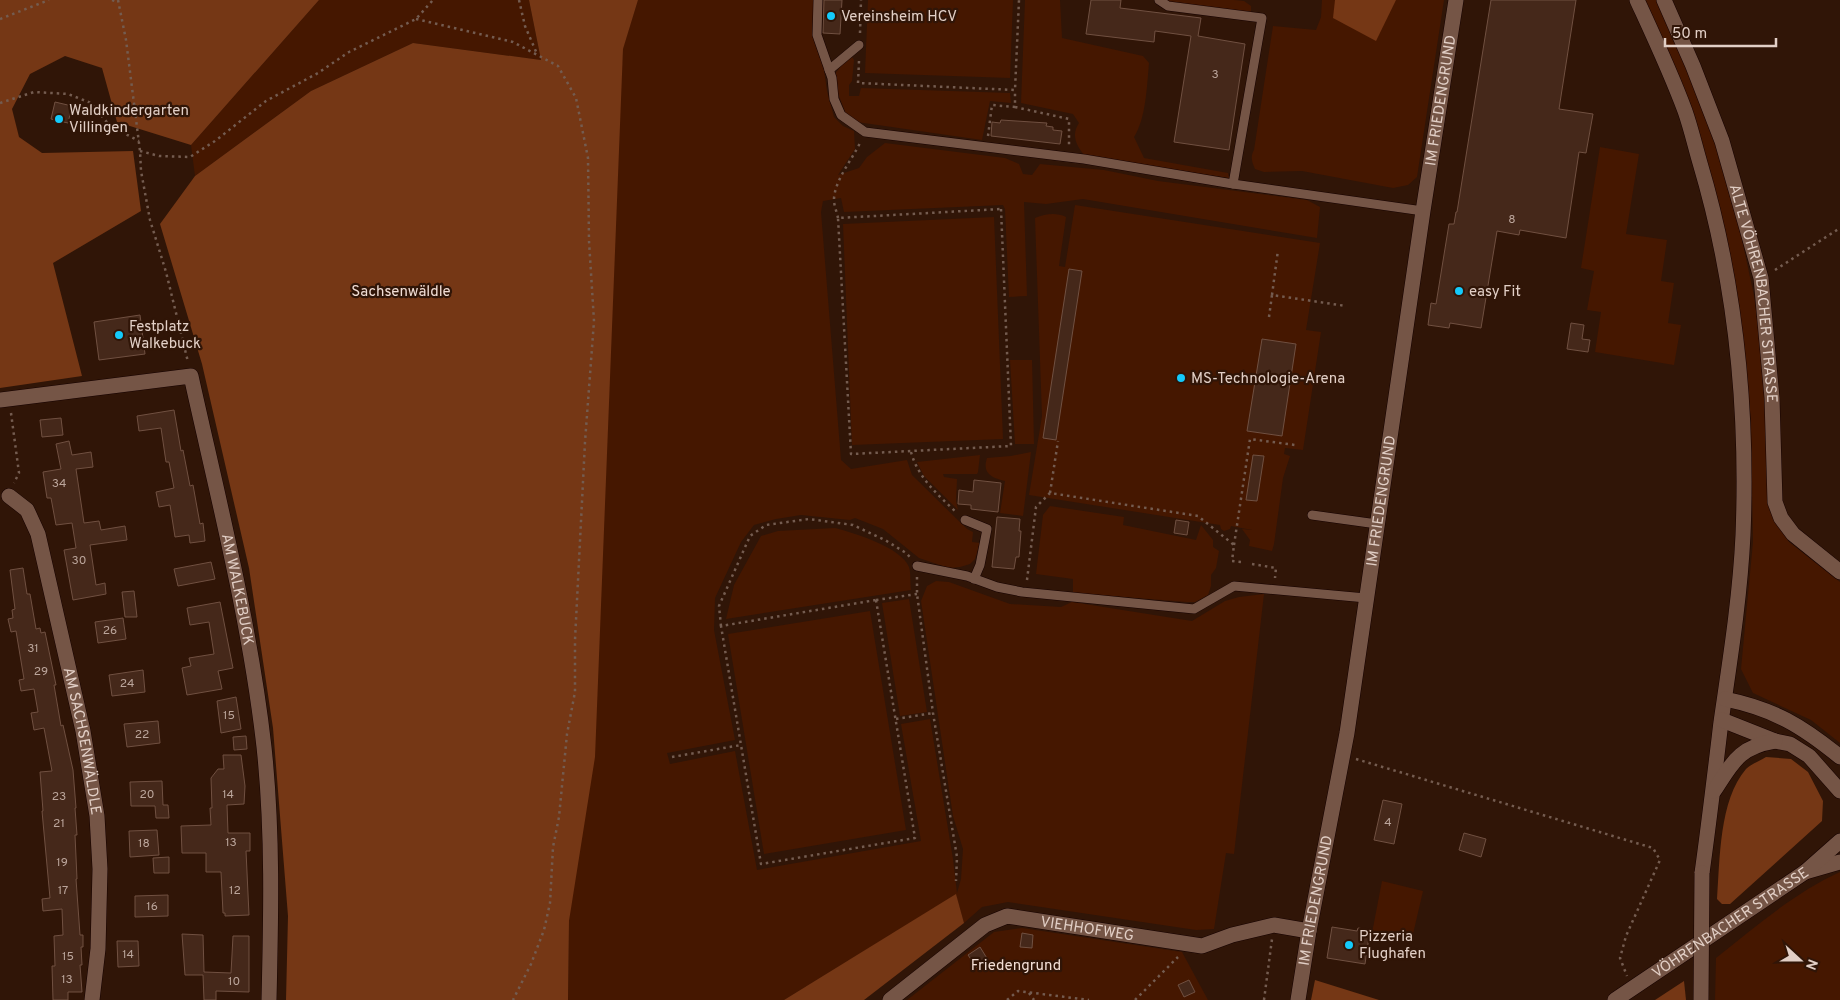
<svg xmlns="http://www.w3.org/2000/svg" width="1840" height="1000" viewBox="0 0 1840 1000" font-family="Overpass,sans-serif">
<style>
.green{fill:#451700}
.forest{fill:#753715}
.building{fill:#45281a;stroke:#705041}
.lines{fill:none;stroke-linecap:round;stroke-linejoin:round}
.lane-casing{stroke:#160200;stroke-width:10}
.street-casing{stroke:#160200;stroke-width:16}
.secondary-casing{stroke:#160200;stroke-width:16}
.path{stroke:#745c50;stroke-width:2.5;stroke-dasharray:2.5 4;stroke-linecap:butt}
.lane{stroke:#755546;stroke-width:9}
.street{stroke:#755546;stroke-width:15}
.secondary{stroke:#755546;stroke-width:15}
.secondary-bridge-casing{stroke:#160200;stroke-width:16;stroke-linecap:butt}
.secondary-bridge{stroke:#755546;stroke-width:15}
.poi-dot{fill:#14cafb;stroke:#301507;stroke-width:2}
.labels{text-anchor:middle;stroke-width:4.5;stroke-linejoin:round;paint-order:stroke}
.number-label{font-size:12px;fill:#bba59b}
.poi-label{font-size:15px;fill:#e2cfc6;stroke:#301507;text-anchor:start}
.street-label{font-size:15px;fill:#e2cfc6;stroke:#301507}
.park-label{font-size:15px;fill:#f2ded5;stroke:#301507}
</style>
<rect width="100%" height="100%" fill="#301507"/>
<g class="green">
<polygon points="319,0 529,0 541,60 413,43 311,91 195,176 191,145"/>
<polygon points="638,0 814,0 812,34 824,70 827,91 834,117 843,126 854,131 855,149 838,175 859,168 867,157 885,143 1005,158 1019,164 1023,174 1032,175 1040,164 1104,170 1158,181 1307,200 1320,207 1317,238 1083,199 1046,204 1024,202 1027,296 1009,297 1005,209 1003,205 844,212 841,198 823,201 821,212 841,460 851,469 907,460 912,475 967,529 973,532 972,542 980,543 975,559 970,564 960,567 949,568 919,558 883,529 855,518 850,520 801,515 776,519 754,525 741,542 715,598 714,630 735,740 667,753 670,764 735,751 757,870 921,841 901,724 930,719 953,859 957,893 961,879 963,849 953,816 921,601 927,586 936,581 949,582 1010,604 1061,607 1072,602 1192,621 1225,601 1239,597 1264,594 1234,854 1226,853 1214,929 1196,930 1008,902 982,907 964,923 956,895 784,1000 568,1000 569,921 623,48"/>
<polygon points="868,0 1013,0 1010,78 865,73"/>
<path d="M1025,0h35l2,38 81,18 6,7c-2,22 -3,56 -15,74l10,21 84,15 1,5 -144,-22c-9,-11 -14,-21 -6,-33l-6,-9 -52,-11z"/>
<polygon points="1166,0 1234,0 1244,1 1251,6 1251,12 1247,14 1169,2"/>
<path d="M1322,0h122l-27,177 -9,8 -15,3 -91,-17 -38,1 -9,-3c-3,-7 -5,-12 -1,-19l19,-124 43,4 5,-13z"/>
<polygon points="1645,0 1656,0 1697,90 1716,145 1741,235 1754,296 1765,379 1770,499 1778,526 1789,542 1840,582 1840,743 1811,720 1753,693 1741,669 1753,542 1751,420 1734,273 1711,176"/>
<polygon points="852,57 854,60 852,81 849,85 849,96 859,96 861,88 1010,93 1011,103 990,101 982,140 857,122 846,114 837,91 834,75 846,60"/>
<polygon points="1600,147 1639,154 1626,234 1667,240 1661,281 1674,283 1668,323 1681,325 1674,365 1595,352 1601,312 1587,310 1594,271 1581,268"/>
<path d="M1075,205l245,38 -14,87 15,2 -18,118 -18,-2 -1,6 6,2 -7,22 -9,66 -2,7 -23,-5 1,-6 -8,-11 10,1 -21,-4 -1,3 -6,2 -3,-2 -1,-4 -191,-30 13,-79 -7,-198c11,-4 20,-6 31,-1l-7,49 6,1z"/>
<polygon points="994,217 1003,439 852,445 843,224"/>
<polygon points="1010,360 1032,360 1034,444 1015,444"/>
<path d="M1031,452l-8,64 -23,-3 5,-32c-14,-3 -23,-8 -18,-23l24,-2z"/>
<polygon points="980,455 978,472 977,474 943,474 944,477 957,479 956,501 958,510 924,476 917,462"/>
<polygon points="1050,506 1124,517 1123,525 1196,540 1201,525 1213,540 1213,547 1219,551 1216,568 1211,575 1211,586 1208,595 1195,602 1187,602 1073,593 1073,579 1036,574 1043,515"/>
<path d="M835,528c19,5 66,19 74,39 2,6 1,16 2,23l-185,29 8,-34 27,-49 17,-5z"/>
<polygon points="909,599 927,712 900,716 882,603"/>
<polygon points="870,611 906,830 764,854 728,634"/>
<path d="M1840,872v128h-125l1,-42c39,-31 78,-65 124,-86z"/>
<polygon points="1382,881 1423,891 1413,934 1372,933"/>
<polygon points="1022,928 1182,952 1208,1000 907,1000 994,932"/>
</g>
<g class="forest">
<polygon points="0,0 319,0 191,145 117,122 102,68 65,56 30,74 12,109 19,137 42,153 133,151 141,211 53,263 82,376 0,388"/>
<polygon points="529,0 638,0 623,49 595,757 569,921 568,1000 286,1000 288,916 273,728 249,568 202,364 160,224 195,176 311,91 413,43 541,60"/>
<polygon points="1335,0 1396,0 1376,41 1333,18"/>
<path d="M1766,757l25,2 17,13 15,29 -1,20 -92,83h-8l-5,-5c3,-39 2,-99 29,-130 5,-5 14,-8 20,-12z"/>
<polygon points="956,894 964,923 864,1000 784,1000"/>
<polygon points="1315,980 1379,1000 1311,1000"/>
<polygon points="1684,981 1686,1000 1655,1000"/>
</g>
<g class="building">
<polygon points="824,0 842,0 840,34 823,33"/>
<polygon points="1091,0 1121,0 1120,8 1201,18 1198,36 1245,44 1229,150 1174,142 1191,36 1155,31 1154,42 1086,34"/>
<polygon points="1491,0 1576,0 1559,109 1593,114 1586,153 1579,152 1566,238 1520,230 1519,235 1497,231 1481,328 1450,323 1449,328 1428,325 1431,303 1436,304 1449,224 1454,224 1456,212 1457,212"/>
<polygon points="55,102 72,106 68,123 51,119"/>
<polygon points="1001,120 1047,123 1046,126 1053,127 1053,130 1062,131 1060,144 991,136 992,122 1000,123"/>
<polygon points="1069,269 1082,271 1056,440 1043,438"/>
<polygon points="140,315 145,354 99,360 94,322"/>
<polygon points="1571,323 1584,325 1582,339 1590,340 1588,352 1567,349"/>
<polygon points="1262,339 1296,344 1282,436 1247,431"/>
<polygon points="174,410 181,451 183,450 190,486 193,485 200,524 203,523 205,541 190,543 189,535 175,537 170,505 159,507 156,492 174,488 169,462 166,462 161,428 139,431 137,416"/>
<polygon points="61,418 63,435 42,437 40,420"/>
<polygon points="69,441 72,455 91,452 93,467 76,469 84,523 99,521 101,530 125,526 127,540 90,545 96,585 105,583 106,594 73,600 64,550 76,548 72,523 56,525 51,498 47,498 43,472 61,469 56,444"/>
<polygon points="1253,455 1264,456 1257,501 1246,500"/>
<polygon points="974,480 1001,483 998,512 971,509 971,505 958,504 959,490 973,492"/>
<polygon points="997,517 1020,519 1019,531 1021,531 1019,557 1016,557 1014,569 992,567"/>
<polygon points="1176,520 1189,522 1187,535 1174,533"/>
<polygon points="211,562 215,579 178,586 174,569"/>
<polygon points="23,568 27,594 30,594 36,629 40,628 41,633 45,632 56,685 54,685 61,726 63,725 73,770 76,808 75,808 77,835 75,835 77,879 76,879 80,935 83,935 83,947 81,947 82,965 80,965 82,992 68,992 68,1000 53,1000 52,966 55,966 54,936 63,935 62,909 43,911 42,899 50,898 42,811 43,811 40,772 52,771 44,728 34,730 31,713 38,712 34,689 21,691 19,680 24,679 16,631 11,632 8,619 13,618 12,610 15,609 10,570"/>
<polygon points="134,591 137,617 125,617 122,592"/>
<polygon points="220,602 233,668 218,671 222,689 187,695 182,668 191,666 189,658 214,654 209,622 190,625 187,608"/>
<polygon points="123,618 126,639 98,643 95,622"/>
<polygon points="143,670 145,692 112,696 109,675"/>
<polygon points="236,697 241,729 221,733 217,701"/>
<polygon points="158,721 160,743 127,747 124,724"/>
<polygon points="246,736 247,749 234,750 233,737"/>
<polygon points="223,755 241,755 245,786 244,804 227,805 228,833 250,833 250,851 246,851 249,915 225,916 225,913 223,913 221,872 206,872 206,853 182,853 181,826 211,825 210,808 212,808 211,778 218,769 224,769"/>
<polygon points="162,781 163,805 168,805 169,818 156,818 155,806 131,806 130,782"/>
<polygon points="1383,800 1402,804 1394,844 1374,840"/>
<polygon points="157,830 159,855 130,857 129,831"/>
<polygon points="1464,833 1486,839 1481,857 1459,850"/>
<polygon points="169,857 169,873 154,873 153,858"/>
<polygon points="168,895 168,916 135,917 135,896"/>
<polygon points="1332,927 1357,931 1358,928 1370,930 1365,964 1327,958"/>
<polygon points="1022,933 1033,935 1032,948 1020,947"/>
<polygon points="182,934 203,935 204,972 231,973 233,936 249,936 249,992 216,991 216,1000 204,1000 203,975 185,975"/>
<polygon points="117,941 138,941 139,966 118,967"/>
<polygon points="980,947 988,960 977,968 968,955"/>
<polygon points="1189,980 1195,992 1184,997 1178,985"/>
</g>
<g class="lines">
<g class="lane-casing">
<g id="lane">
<polyline points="818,0 817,35 832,78 834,99 841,115 865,132 1084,159 1233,184"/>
<polyline points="1159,0 1168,6 1262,18 1233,184 1423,211"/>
<polyline points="829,70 859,45"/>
<polyline points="1312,515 1377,524"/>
<polyline points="965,520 987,529 980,565 974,579"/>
<polyline points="917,566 967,576 997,587 1022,592 1194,609 1234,586 1366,598"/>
</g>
</g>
<g class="street-casing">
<g id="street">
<path id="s1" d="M1664,0l29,66 29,75 39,137 11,120 3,104 6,16 12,16 47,38"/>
<path id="s2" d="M0,400l191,-24c27,122 59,246 73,371 9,84 7,169 5,253"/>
<path id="s3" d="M9,496l18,14 11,24 45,197 14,85 3,53 -2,80 -6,51"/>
<polyline points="1805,872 1840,862"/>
<path id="s4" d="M890,1000l95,-75 22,-9 195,30 30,-11 42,-10 35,6"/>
<path id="s5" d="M1298,1000l11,-69 38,-198 76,-522 33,-211"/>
</g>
</g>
<g class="secondary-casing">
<g id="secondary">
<path d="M1637,0c17,37 34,73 48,111 6,17 10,35 15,52 36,121 48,246 43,372 -3,63 -13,125 -22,187 -6,50 -12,101 -19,151"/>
<path d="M1725,699c49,10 77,27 115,58"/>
<polyline points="1722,720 1775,741 1790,744 1809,756 1840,791"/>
<path d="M1714,791c19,-29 25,-44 61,-50"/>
<path id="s6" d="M1615,1000l190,-128 35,-31"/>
</g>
</g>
<g class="path">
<polyline points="112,0 118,2"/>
<polyline points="118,0 126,40 140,151 141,171 150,220 166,272 188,362"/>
<polyline points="519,0 525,26 537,54"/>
<polyline points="0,19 49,0"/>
<polyline points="416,19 513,42 558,66 576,98 588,158 589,241 594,321 585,442 575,640 575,692 567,734 559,817 553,847 550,903 544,930 531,964 513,1000"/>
<polyline points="860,33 861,0"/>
<polyline points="859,61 858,83 1015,90 1019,0"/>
<polyline points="0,103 34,92 68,94 91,103 110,126 139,141"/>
<polyline points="1015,107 1069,119 1069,147"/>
<polyline points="988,136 992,105 1015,107 1015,90"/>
<polyline points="140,151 159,156 190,157 215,141 266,101 318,73 349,52 416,19 433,0"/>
<polygon points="1001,209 1011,446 851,454 838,218"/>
<path d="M838,218c-1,-5 -3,-10 -4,-16 -1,-20 18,-42 26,-59"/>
<polyline points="1775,270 1840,228"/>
<polyline points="1272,295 1278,250"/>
<polyline points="1269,317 1272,295 1346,306"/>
<polyline points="11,413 19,473 14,483"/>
<path d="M911,452c7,26 27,43 46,61"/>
<polyline points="1050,493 1058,441"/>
<polyline points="1234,545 1250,439 1295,445"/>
<polyline points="1252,564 1276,568 1275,578"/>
<polyline points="917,577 917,594 933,713 957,857 956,881"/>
<polyline points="1027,580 1036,507 1050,493 1198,516 1234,545 1232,561 1242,562"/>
<polygon points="876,600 915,838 761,864 721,626"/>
<polyline points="876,600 917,594"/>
<polyline points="721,626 719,606 750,536 766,525 809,519 853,525 885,540 906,553 911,558"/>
<polyline points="896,719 933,713"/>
<polyline points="672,757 741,745"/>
<polyline points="1356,759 1653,848 1660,860 1626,936 1620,958 1627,976"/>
<polyline points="1029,993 1034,1000"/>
<polyline points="1007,1000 1018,991 1089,1000"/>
<polyline points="1135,1000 1178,957"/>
<polyline points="1264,1000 1272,939"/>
</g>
<use href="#lane" class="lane"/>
<use href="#street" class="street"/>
<use href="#secondary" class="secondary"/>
<g class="secondary-bridge-casing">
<polyline id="secondary-bridge" points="1701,1000 1702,873"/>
</g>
<use href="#secondary-bridge" class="secondary-bridge"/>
</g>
<g class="poi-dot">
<circle cx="831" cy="16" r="5"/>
<circle cx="59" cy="119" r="5"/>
<circle cx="1459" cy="291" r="5"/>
<circle cx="119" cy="335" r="5"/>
<circle cx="1181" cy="378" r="5"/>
<circle cx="1349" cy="945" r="5"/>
</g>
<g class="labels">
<g class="number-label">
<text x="1215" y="78">3</text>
<text x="1512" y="223">8</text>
<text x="59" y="487">34</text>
<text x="79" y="564">30</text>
<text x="110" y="634">26</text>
<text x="33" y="652">31</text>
<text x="41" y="675">29</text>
<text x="127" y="687">24</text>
<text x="229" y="719">15</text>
<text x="142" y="738">22</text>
<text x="147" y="798">20</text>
<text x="228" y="798">14</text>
<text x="59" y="800">23</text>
<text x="1388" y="826">4</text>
<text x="59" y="827">21</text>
<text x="231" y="846">13</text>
<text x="144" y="847">18</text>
<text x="62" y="866">19</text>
<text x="63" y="894">17</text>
<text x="235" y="894">12</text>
<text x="152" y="910">16</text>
<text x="128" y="958">14</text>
<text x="68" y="960">15</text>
<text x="67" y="983">13</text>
<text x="234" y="985">10</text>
</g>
<g class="poi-label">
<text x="841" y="21">Vereinsheim HCV</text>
<text x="69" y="115">Waldkindergarten<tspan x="69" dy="17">Villingen</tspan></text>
<text x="1469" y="296">easy Fit</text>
<text x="129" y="331">Festplatz<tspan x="129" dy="17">Walkebuck</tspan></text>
<text x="1191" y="383">MS-Technologie-Arena</text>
<text x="1359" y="941">Pizzeria<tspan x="1359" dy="17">Flughafen</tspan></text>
</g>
<g class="street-label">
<text dy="5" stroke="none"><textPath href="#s5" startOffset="911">IM FRIEDENGRUND</textPath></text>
<text dy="5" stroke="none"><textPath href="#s1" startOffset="309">ALTE VÖHRENBACHER STRASSE</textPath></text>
<text dy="5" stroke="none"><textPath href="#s5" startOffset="506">IM FRIEDENGRUND</textPath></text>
<text dy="5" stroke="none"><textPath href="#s2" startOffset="411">AM WALKEBUCK</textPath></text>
<text dy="5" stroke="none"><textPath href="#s3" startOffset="261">AM SACHSENWÄLDLE</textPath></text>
<text dy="5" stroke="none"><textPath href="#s5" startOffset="101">IM FRIEDENGRUND</textPath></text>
<text dy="5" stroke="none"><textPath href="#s6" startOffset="139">VÖHRENBACHER STRASSE</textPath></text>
<text dy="5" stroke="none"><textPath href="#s4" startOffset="226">VIEHHOFWEG</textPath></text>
</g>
<g class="park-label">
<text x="401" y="296">Sachsenwäldle</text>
<text x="1016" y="970">Friedengrund</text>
</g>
</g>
<g transform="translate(1800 960) rotate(111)" stroke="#301507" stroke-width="4" paint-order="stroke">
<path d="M0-4L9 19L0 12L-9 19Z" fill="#e2cfc6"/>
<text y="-8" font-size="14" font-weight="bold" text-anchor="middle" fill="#e2cfc6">N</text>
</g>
<path d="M1665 38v8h111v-8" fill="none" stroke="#e2cfc6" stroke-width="2.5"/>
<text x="1672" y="38" font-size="15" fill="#e2cfc6" stroke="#301507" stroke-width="4" paint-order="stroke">50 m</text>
</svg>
